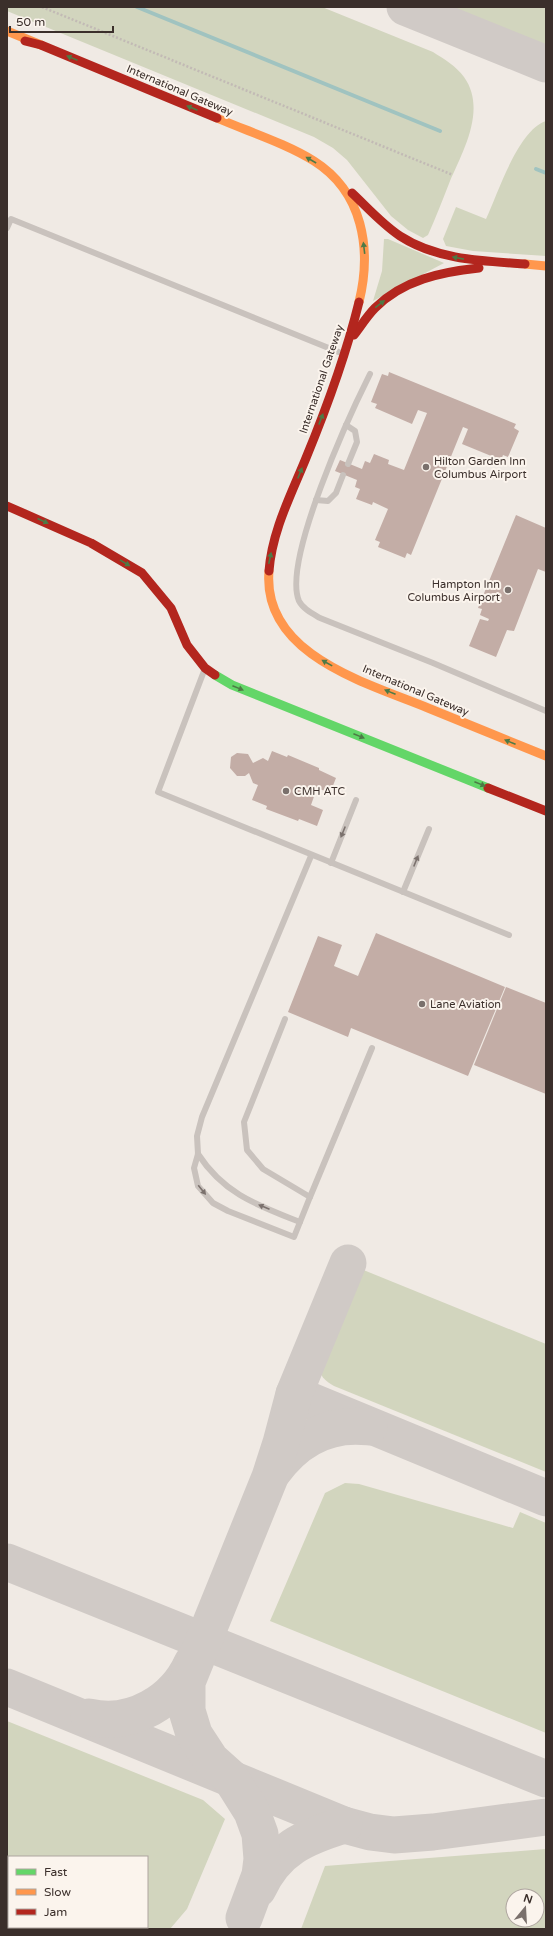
<svg xmlns="http://www.w3.org/2000/svg" width="553" height="1936" viewBox="0 0 553 1936" font-family="'Varela Round',sans-serif">
<style>
.green{fill:#d2d5be;fill-rule:evenodd}
.lines{fill:none;stroke-linecap:round;stroke-linejoin:round}
.stream{stroke:#a0c3c0;stroke-width:4}
.taxiway{stroke:#d0cac6;stroke-width:37}
.building{fill:#c3ada6}
.path{stroke:#c2bab5;stroke-width:2.5;stroke-dasharray:2 2;stroke-linecap:butt}
.lane{stroke:#c9c2bd;stroke-width:6}
.fast{stroke:#63d668;stroke-width:9}
.slow{stroke:#ff974d;stroke-width:9}
.jam{stroke:#b3261e;stroke-width:9}
.oneway{fill:#4d7a46}
.oneway2{fill:#7b716d}
.poi-dot{fill:#7a706c;stroke:#fbf4ed;stroke-width:1.5}
.labels{text-anchor:middle;stroke-width:4;stroke-linejoin:round;paint-order:stroke}
.street-label{font-size:11px;fill:#3b2f2b;stroke:#fbf4ed}
.poi-label{font-size:11px;fill:#3b2f2b;stroke:#fbf4ed;text-anchor:start}
</style>
<rect width="100%" height="100%" fill="#f0eae4"/>
<g class="green">
<path d="M7,7h315l111,45c11,7 23,14 31,25 23,32 -1,74 -14,104 -7,18 -14,36 -22,54l-5,3 -15,-8 -17,-14 -44,-56 -14,-12 -19,-11 -307,-126z"/>
<polygon points="448,7 546,7 546,47"/>
<path d="M546,121v135l-73,-5 -27,-5 -3,-7 13,-32 30,12c12,-26 32,-89 60,-98z"/>
<polygon points="384,239 388,239 444,263 373,301 382,271"/>
<path d="M361,1269l185,75v128l-212,-86c-10,-6 -16,-11 -15,-24l37,-91z"/>
<polygon points="345,1483 359,1484 513,1528 520,1512 546,1523 546,1733 270,1621 325,1493"/>
<polygon points="7,1721 203,1800 225,1819 187,1909 170,1929 28,1929 23,1927 147,1927 147,1857 9,1857 9,1920 7,1920"/>
<path d="M546,1849v80h-245l24,-63zM513,1896h24v24h-24z"/>
</g>
<g class="lines">
<g class="stream">
<polyline points="137,7 440,131"/>
<polyline points="536,169 546,173"/>
</g>
<g class="taxiway">
<polyline points="405,7 546,64"/>
<polyline points="294,1394 546,1498"/>
<path d="M273,1472c23,-32 56,-50 96,-45"/>
<polyline points="7,1562 546,1779"/>
<polyline points="7,1687 344,1825 370,1832 394,1835 433,1832 546,1817"/>
<path d="M89,1717c43,10 86,-16 103,-54"/>
<path d="M258,1889c18,-40 47,-52 86,-64"/>
<polyline points="244,1918 260,1875 262,1859 260,1834 252,1812 230,1777 211,1760 194,1734 187,1711 187,1682 270,1477 281,1443 294,1394 348,1263"/>
</g>
</g>
<g class="building">
<polygon points="389,372 516,424 514,428 519,431 508,457 503,455 501,460 462,444 468,429 463,427 411,555 407,553 405,558 378,547 380,542 375,540 388,509 373,502 372,505 356,499 360,489 355,487 357,480 335,471 340,460 362,469 365,461 370,463 374,454 389,460 388,464 404,470 427,413 418,410 412,424 375,408 377,404 371,402 382,374 388,376"/>
<polygon points="516,515 546,528 546,572 538,569 514,631 507,630 496,657 469,646 480,619 488,621 489,619 480,615 482,609 478,608"/>
<polygon points="272,751 287,757 288,755 319,768 319,770 336,778 330,793 317,788 311,805 323,810 317,826 299,819 298,821 266,809 267,806 252,800 258,785 253,783 249,773 245,776 237,776 230,768 231,757 237,753 248,754 253,763 263,758 268,761"/>
<polygon points="376,933 505,987 468,1076 351,1028 348,1037 288,1012 318,936 342,945 334,966 358,976"/>
<polygon points="506,987 546,1003 546,1094 474,1065"/>
</g>
<g class="lines">
<polyline class="path" points="42,7 453,175"/>
<g class="lane">
<polyline points="7,228 11,219 341,353"/>
<path d="M370,374c-20,40 -88,187 -71,227 4,8 14,13 21,17l113,45 113,48"/>
<polyline points="346,425 355,431 357,442 348,464"/>
<polyline points="316,500 328,501 336,493 343,475"/>
<polyline points="204,671 158,792 509,935"/>
<polyline points="331,863 356,800"/>
<polyline points="403,892 429,829"/>
<polyline points="285,1019 244,1122 247,1150 263,1169 310,1197 294,1237 228,1211 213,1203 198,1186 194,1168 198,1154 197,1136 202,1117 311,856"/>
<path d="M198,1154c26,40 59,51 102,68"/>
<polyline points="310,1197 372,1048"/>
</g>
<polyline class="fast" points="215,675 232,685 488,788"/>
<g class="slow">
<polyline points="7,31 41,45"/>
<path d="M217,118c32,14 68,25 97,43 49,31 58,88 45,141"/>
<polyline points="525,264 546,266"/>
<path d="M269,571c-7,84 98,112 159,137 39,16 79,32 118,48"/>
</g>
<g class="jam">
<polyline points="25,41 41,45 217,118"/>
<path d="M352,193c16,15 30,31 48,43 37,24 83,25 125,28"/>
<path d="M354,335c7,-9 13,-19 21,-27 28,-28 66,-36 104,-40"/>
<polyline points="7,506 91,543 142,573 171,608 187,645 205,668 215,675"/>
<path d="M269,571c3,-40 22,-76 37,-113 21,-51 40,-103 53,-156"/>
<polyline points="488,788 546,811"/>
</g>
</g>
<defs><path id="oneway-solid" d="M-6-.8H1V-3.2L6.5 0L1 3.2V.8H-6Z"/></defs>
<g class="oneway">
<use href="#oneway-solid" transform="translate(72 58) rotate(-158)"/>
<use href="#oneway-solid" transform="translate(192 108) rotate(-157)"/>
<use href="#oneway-solid" transform="translate(311 160) rotate(-150)"/>
<use href="#oneway-solid" transform="translate(364 248) rotate(-97)"/>
<use href="#oneway-solid" transform="translate(458 258) rotate(-169)"/>
<use href="#oneway-solid" transform="translate(380 304) rotate(-37)"/>
<use href="#oneway-solid" transform="translate(321 419) rotate(-69)"/>
<use href="#oneway-solid" transform="translate(300 473) rotate(-68)"/>
<use href="#oneway-solid" transform="translate(43 521) rotate(24)"/>
<use href="#oneway-solid" transform="translate(270 558) rotate(-78)"/>
<use href="#oneway-solid" transform="translate(125 563) rotate(31)"/>
<use href="#oneway-solid" transform="translate(327 663) rotate(-151)"/>
<use href="#oneway-solid" transform="translate(238 688) rotate(22)"/>
<use href="#oneway-solid" transform="translate(390 692) rotate(-158)"/>
<use href="#oneway-solid" transform="translate(359 736) rotate(22)"/>
<use href="#oneway-solid" transform="translate(510 742) rotate(-158)"/>
<use href="#oneway-solid" transform="translate(480 784) rotate(22)"/>
</g>
<g class="oneway2">
<use href="#oneway-solid" transform="translate(343 832) rotate(112)"/>
<use href="#oneway-solid" transform="translate(416 861) rotate(-68)"/>
<use href="#oneway-solid" transform="translate(202 1190) rotate(51)"/>
<use href="#oneway-solid" transform="translate(264 1207) rotate(-157)"/>
</g>
<g class="poi-dot">
<circle cx="426" cy="467" r="4"/>
<circle cx="508" cy="590" r="4"/>
<circle cx="286" cy="791" r="4"/>
<circle cx="422" cy="1004" r="4"/>
</g>
<g class="labels">
<g class="street-label">
<text transform="translate(180 90) rotate(23)" y="4">International Gateway</text>
<text transform="translate(321 379) rotate(-71)" y="4">International Gateway</text>
<text transform="translate(416 690) rotate(23)" y="4">International Gateway</text>
</g>
<g class="poi-label">
<text x="434" y="465">Hilton Garden Inn<tspan x="434" dy="13">Columbus Airport</tspan></text>
<text x="500" y="588" text-anchor="end">Hampton Inn<tspan x="500" dy="13">Columbus Airport</tspan></text>
<text x="294" y="795">CMH ATC</text>
<text x="430" y="1008">Lane Aviation</text>
</g>
</g>
<rect width="553" height="1936" fill="none" stroke="#3b2f2b" stroke-width="16"/>
<rect x="8" y="1856" width="140" height="72" fill="#fbf4ed" stroke="#aea59f"/>
<rect x="16" y="1869" width="20" height="6" fill="#63d668" stroke="#aea59f"/>
<text x="44" y="1876" font-size="12" fill="#3b2f2b">Fast</text>
<rect x="16" y="1889" width="20" height="6" fill="#ff974d" stroke="#aea59f"/>
<text x="44" y="1896" font-size="12" fill="#3b2f2b">Slow</text>
<rect x="16" y="1909" width="20" height="6" fill="#b3261e" stroke="#aea59f"/>
<text x="44" y="1916" font-size="12" fill="#3b2f2b">Jam</text>
<g transform="translate(525 1908) rotate(18)"><circle r="19" fill="#fbf4ed" stroke="#aea59f"/>
<path d="M0-3L7 15L0 10L-7 15Z" fill="#7a706c"/>
<text y="-6" font-size="11" font-weight="bold" text-anchor="middle" fill="#3b2f2b">N</text>
</g>
<path d="M10 26v6h103v-6" fill="none" stroke="#3b2f2b" stroke-width="2"/>
<text x="16" y="26" font-size="12" fill="#3b2f2b" stroke="#fbf4ed" stroke-width="3" paint-order="stroke">50 m</text>
</svg>
